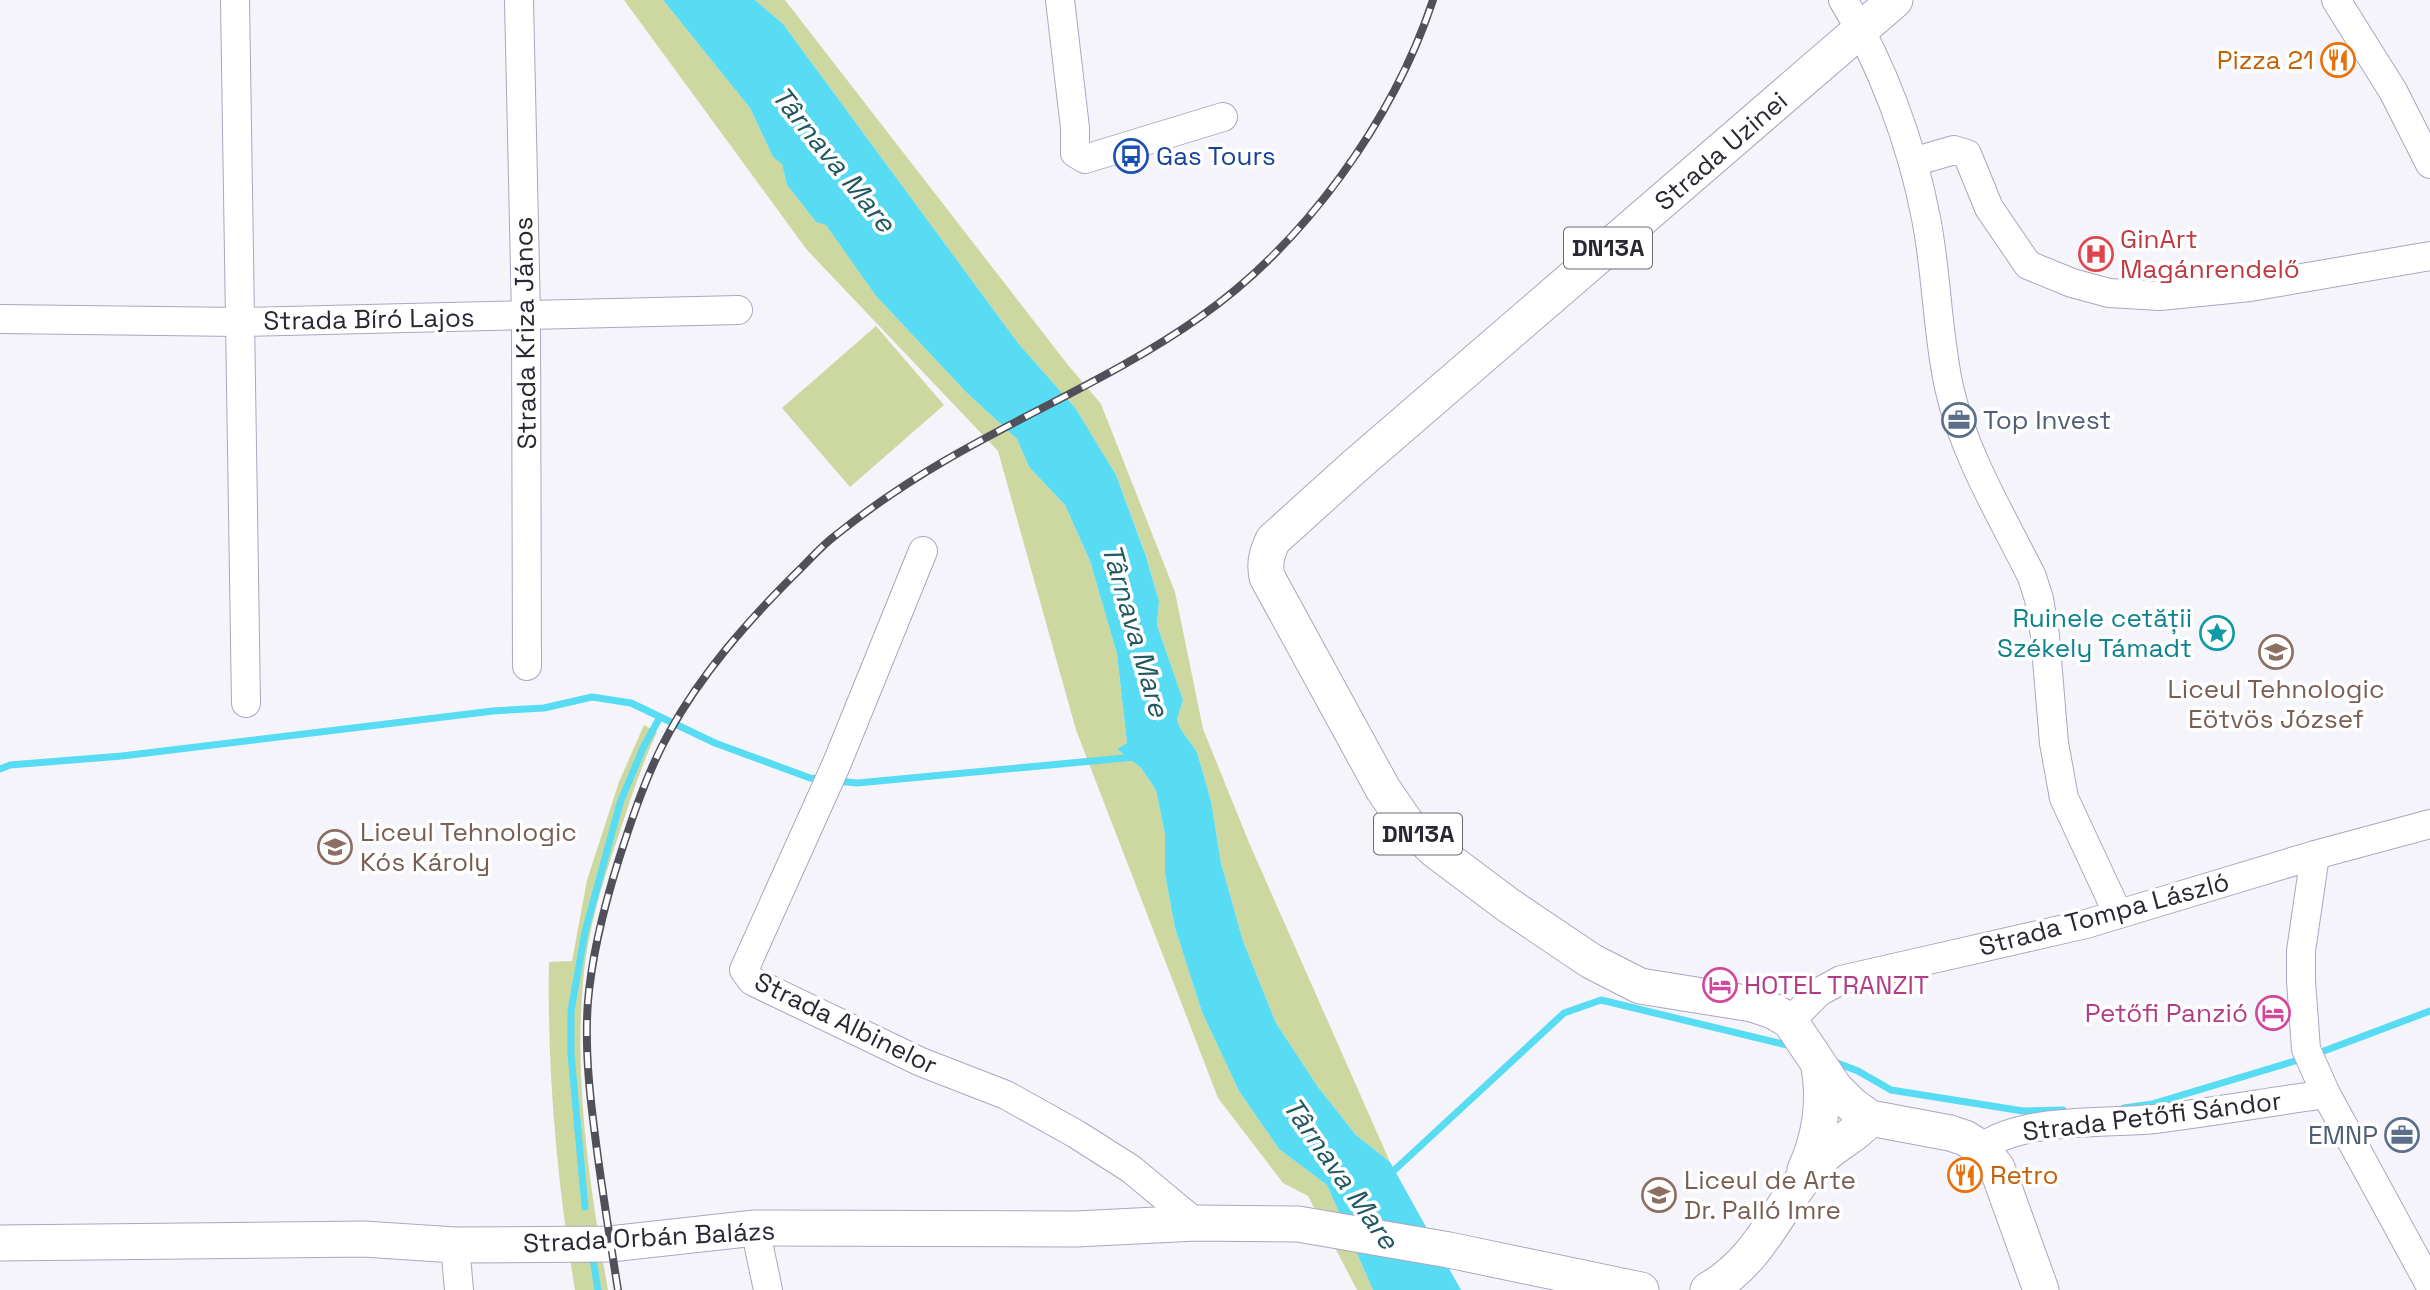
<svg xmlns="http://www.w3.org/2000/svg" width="2430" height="1290" viewBox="0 0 2430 1290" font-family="'Space Grotesk',sans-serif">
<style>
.green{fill:#cdd8a1}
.water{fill:#57dcf3}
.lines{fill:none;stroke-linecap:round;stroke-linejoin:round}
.stream{stroke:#57dcf3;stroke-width:7}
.minor-casing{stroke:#aba6c1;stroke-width:30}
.major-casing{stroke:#aba6c1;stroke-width:37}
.minor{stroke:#fff;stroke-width:28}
.major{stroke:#fff;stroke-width:35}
.rail-casing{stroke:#51505a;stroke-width:8}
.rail{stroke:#fff;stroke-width:5;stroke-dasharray:16;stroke-linecap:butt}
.labels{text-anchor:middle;stroke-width:7;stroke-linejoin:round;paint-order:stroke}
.shield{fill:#fff;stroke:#6a6870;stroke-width:2}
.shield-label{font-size:24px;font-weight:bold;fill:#2a2833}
.food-label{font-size:26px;fill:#c56008;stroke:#fff;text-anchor:end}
.street-label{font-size:26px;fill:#2a2833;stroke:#fff}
.transit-label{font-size:26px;fill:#164399;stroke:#fff;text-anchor:start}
.health-label{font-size:26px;fill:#be3a42;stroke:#fff;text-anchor:start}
.service-label{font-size:26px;fill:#4e5e75;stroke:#fff;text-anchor:start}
.culture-label{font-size:26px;fill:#0d838f;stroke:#fff;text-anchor:end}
.education-label{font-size:26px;fill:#785e54;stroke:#fff;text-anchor:start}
.hotel-label{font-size:26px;fill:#b23c85;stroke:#fff;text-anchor:start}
.water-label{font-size:28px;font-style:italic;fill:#215862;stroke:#fff}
</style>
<rect width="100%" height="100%" fill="#f5f4fa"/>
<g class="green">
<polygon points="624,0 663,0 750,108 773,157 782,163 787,185 816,222 826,224 876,296 967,393 1017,439 1029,467 1065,505 1090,561 1117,654 1127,743 1117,749 1141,768 1156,790 1165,834 1165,874 1175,928 1202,1012 1239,1091 1279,1149 1327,1185 1373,1290 1357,1290 1308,1196 1283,1183 1218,1098 1076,730 998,451 807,250"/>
<polygon points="755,0 785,0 1068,365 1101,404 1175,592 1203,729 1250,845 1390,1162 1356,1135 1318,1087 1276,1023 1243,941 1221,863 1211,801 1197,752 1180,728 1177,719 1183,700 1157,625 1159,601 1156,591 1146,555 1116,475 1076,409 1018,343 783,24"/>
<polygon points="876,326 944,405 850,487 782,408"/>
<path d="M644,725l13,7c-16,34 -27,69 -39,105 -16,47 -31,95 -35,145 -9,102 7,207 25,308h-33c-18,-108 -28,-219 -26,-328l23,-1 15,-81 32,-98z"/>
</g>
<polygon class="water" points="663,0 755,0 783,24 1018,343 1076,409 1116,475 1146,556 1156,591 1159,601 1157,625 1183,700 1177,719 1180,728 1197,752 1211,801 1221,863 1243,941 1276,1023 1318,1087 1356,1135 1390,1162 1461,1290 1373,1290 1327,1185 1279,1149 1239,1091 1202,1012 1175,928 1165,874 1165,834 1156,790 1141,768 1117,749 1127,743 1117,654 1090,561 1065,505 1029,467 1017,439 967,393 876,296 826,225 816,222 787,185 782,164 773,157 750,108"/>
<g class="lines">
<g class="stream">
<polyline points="0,769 10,765 122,756 493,711 544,708 592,697 631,703 715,743 810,778 822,779"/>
<polyline points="837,781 857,783 1135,757"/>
<polyline points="2316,1054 2430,1011"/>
<polyline points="1832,1061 1858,1071 1891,1090 2023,1111 2063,1110"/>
<polyline points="2124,1108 2152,1104 2305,1058"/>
<polyline points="1388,1176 1564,1013 1601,1000 1791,1046"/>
<polyline points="585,1207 571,1054 571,1011 585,932 620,803 643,748 660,717"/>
<polyline points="592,1253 598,1290"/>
</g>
<g class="minor-casing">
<g id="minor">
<polyline points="235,0 246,703"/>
<polyline points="519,0 526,315 527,666"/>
<polyline points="1060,0 1075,128 1075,153 1085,159 1223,117"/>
<path d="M1843,0c39,63 69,145 83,218 11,56 11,114 23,169 15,68 53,129 83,190l7,22 6,37 9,107 10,55 54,116"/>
<polyline points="2336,0 2393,91 2430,164"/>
<polyline points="1913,162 1954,150 1967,154 1989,208 2028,265 2072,283 2109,293 2160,296 2250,287 2430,256"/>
<polyline points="0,319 240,322 738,310"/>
<polyline points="923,551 837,763 744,970 752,981 921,1062 1006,1095 1076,1134 1131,1169 1196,1223"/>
<polyline points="2315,855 2301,951 2301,981 2306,1049 2326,1094 2430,1285"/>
<polyline points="1790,1021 1819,992 1841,980 2086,924 2315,855 2430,824"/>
<path d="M1981,1148c41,-31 123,-24 174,-29 57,-7 114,-17 171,-25"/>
<polyline points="755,1228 768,1290"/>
<polyline points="455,1245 459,1290"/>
</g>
</g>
<g class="major-casing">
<g id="major">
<path d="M1895,0l-540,466 -82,74c-6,13 -9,22 -6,37l116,212 24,35 29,27 72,54 83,56 49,25 112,18 21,7 17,10 45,67 17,17 18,13 80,15 15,5 16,10 16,20 44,122"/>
<path d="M1805,1170c15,-33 20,-68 14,-103"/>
<polyline points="0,1243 364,1239 455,1245 610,1244 755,1228 1076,1229 1196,1223 1298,1224 1449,1250 1641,1290"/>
<path d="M1708,1290c54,-31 69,-83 108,-127 16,-18 40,-27 54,-45"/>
</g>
</g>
<use href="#minor" class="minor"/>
<use href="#major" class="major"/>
<g class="rail-casing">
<path id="rail" d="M618,1290c-7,-44 -14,-88 -20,-132 -7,-52 -14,-105 -10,-157 4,-47 16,-94 30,-139 14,-44 29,-90 52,-131 32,-58 77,-109 124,-156 14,-13 27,-29 42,-40 35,-28 72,-53 110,-75 84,-49 175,-87 254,-143 104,-73 193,-196 233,-317"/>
</g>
<use href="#rail" class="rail"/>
</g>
<defs>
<g id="restaurant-ring" transform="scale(1.75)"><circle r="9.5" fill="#fff" stroke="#e8710a" stroke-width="1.5"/><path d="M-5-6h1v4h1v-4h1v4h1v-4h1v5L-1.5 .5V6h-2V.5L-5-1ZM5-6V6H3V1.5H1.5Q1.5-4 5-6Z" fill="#e8710a"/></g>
<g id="bus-ring" transform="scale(1.75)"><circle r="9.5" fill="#fff" stroke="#1a4fb4" stroke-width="1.5"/><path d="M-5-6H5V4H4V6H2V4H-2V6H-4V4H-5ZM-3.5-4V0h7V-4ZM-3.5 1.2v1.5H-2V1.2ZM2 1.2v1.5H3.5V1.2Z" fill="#1a4fb4"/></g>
<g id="hospital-ring" transform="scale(1.75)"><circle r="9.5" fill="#fff" stroke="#e0444e" stroke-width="1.5"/><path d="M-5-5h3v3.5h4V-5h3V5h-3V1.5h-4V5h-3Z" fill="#e0444e"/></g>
<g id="office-ring" transform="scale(1.75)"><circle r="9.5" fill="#fff" stroke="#5c6f8a" stroke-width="1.5"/><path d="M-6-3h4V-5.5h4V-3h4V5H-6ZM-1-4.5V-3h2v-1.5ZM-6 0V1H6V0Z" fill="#5c6f8a"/></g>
<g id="sight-ring" transform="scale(1.75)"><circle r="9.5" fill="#fff" stroke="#0f9aa8" stroke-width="1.5"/><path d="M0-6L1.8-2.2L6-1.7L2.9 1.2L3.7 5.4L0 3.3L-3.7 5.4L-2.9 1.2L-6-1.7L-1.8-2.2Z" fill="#0f9aa8"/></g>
<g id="school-ring" transform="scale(1.75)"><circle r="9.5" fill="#fff" stroke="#8d6e63" stroke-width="1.5"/><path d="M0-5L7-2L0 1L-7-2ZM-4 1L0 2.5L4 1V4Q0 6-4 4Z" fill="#8d6e63"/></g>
<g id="hotel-ring" transform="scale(1.75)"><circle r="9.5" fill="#fff" stroke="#d1479c" stroke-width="1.5"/><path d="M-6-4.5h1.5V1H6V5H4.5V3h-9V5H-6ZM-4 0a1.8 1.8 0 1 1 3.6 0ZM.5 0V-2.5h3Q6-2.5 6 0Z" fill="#d1479c"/></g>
</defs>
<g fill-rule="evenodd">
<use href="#restaurant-ring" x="2338" y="60"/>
<use href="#bus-ring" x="1131" y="156"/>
<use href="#hospital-ring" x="2096" y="254"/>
<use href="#office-ring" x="1959" y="420"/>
<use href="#sight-ring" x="2217" y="633"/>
<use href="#school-ring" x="2276" y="652"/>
<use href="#school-ring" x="335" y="847"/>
<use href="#hotel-ring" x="1720" y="985"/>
<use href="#hotel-ring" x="2273" y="1013"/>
<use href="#office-ring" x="2402" y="1135"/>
<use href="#restaurant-ring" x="1965" y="1175"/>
<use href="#school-ring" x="1659" y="1195"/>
</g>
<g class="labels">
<g class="shield">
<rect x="1564" y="227.5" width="88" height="41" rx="5"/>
<rect x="1374" y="813.5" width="88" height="41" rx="5"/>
</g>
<g class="shield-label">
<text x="1608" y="256">DN13A</text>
<text x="1418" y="842">DN13A</text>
</g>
<g class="food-label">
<text x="2314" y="69">Pizza 21</text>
<text x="1990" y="1184" text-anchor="start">Retro</text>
</g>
<g class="street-label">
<text transform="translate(1721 151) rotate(-41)" y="9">Strada Uzinei</text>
<text transform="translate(369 319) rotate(-1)" y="9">Strada Bíró Lajos</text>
<text transform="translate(525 333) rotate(-91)" y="9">Strada Kriza János</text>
<text transform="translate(2104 914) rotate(-15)" y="9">Strada Tompa László</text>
<text transform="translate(846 1023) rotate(26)" y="9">Strada Albinelor</text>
<text transform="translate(2152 1116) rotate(-7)" y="9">Strada Petőfi Sándor</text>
<text transform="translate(649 1237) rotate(-3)" y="9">Strada Orbán Balázs</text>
</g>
<g class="transit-label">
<text x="1156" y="165">Gas Tours</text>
</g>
<g class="health-label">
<text x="2120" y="248">GinArt<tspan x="2120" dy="30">Magánrendelő</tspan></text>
</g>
<g class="service-label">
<text x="1983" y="429">Top Invest</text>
<text x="2378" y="1144" text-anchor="end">EMNP</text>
</g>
<g class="culture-label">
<text x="2192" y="627">Ruinele cetății<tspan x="2192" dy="30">Székely Támadt</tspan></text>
</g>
<g class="education-label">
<text x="2276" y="698" text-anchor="middle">Liceul Tehnologic<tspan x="2276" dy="30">Eötvös József</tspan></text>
<text x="360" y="841">Liceul Tehnologic<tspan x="360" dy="30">Kós Károly</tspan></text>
<text x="1684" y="1189">Liceul de Arte<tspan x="1684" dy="30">Dr. Palló Imre</tspan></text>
</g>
<g class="hotel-label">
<text x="1744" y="994">HOTEL TRANZIT</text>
<text x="2248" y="1022" text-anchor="end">Petőfi Panzió</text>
</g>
<g class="water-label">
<text transform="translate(834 159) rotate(51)" y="10">Târnava Mare</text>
<text transform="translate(1136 630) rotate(74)" y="10">Târnava Mare</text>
<text transform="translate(1341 1173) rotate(55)" y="10">Târnava Mare</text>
</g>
</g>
</svg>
